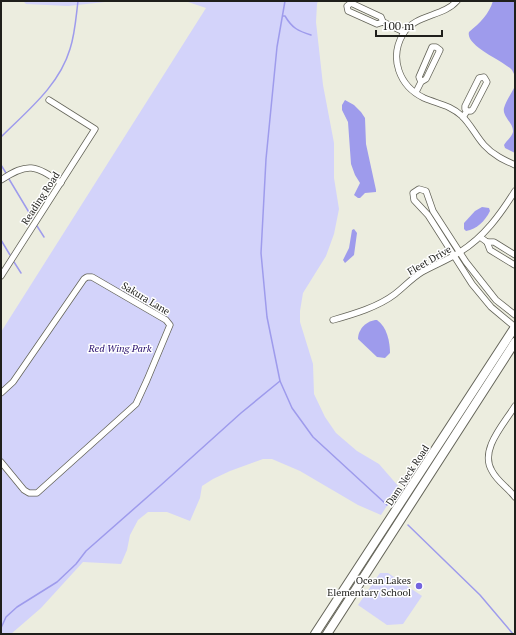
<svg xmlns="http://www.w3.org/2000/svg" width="516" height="635" viewBox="0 0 516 635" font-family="'PT Serif',serif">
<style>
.green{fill:#d3d3fa}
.water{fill:#9e9bec}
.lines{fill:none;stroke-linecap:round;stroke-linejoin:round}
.stream{stroke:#9e9bec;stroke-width:1.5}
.street-casing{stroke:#646459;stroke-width:7}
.secondary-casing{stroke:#646459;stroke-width:10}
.street{stroke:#fff;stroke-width:5.5}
.secondary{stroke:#fff;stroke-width:8}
.poi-dot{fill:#7364df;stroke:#fff;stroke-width:1.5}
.labels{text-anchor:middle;stroke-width:3;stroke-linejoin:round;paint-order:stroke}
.street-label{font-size:10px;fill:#1f1f1b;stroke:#fff}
.park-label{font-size:10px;font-style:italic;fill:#280e6d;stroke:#fff}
.poi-label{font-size:10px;fill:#1f1f1b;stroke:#fff;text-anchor:end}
</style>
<rect width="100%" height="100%" fill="#eceddf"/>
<g class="green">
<polygon points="23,1 114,1 68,6 26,4"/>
<polygon points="185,1 318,1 317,4 316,22 323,85 334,143 334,178 339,209 334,234 326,256 303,293 300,311 300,322 313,364 314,394 325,417 336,433 357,451 379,464 399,487 381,515 358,505 300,471 272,459 263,459 230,471 213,479 202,486 200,498 190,521 167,512 148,512 138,520 130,535 127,550 121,564 83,562 41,608 11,634 1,634 1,332 206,8"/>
<polygon points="380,573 388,573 422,596 403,624 387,625 358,605"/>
</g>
<g class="water">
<path d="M493,1h22v75c-1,-2 -2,-4 -3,-6 -8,-9 -47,-24 -43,-38 11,-9 20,-18 24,-31z"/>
<path d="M515,84v69l-10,-5 -1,-3c2,-4 8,-8 9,-13 1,-9 -11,-15 -9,-24 2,-7 7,-14 10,-20z"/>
<polygon points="345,100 354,105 361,112 365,118 366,144 376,190 376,192 365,193 360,198 358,198 354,195 360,183 355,175 351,164 348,122 342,110 342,105"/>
<path d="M482,207l7,1 1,3c-5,10 -13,18 -24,20l-2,-2v-6l11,-12z"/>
<polygon points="354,229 357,233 354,255 345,263 343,260 349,248 352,230"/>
<path d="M377,320c10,7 13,22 13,33l-5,5 -8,-1 -19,-18c0,-10 9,-19 19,-19z"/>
</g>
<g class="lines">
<g class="stream">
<polyline points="285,1 277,47 266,159 261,253 267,317 280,381 292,408 313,437 387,505"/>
<path d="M283,16h2c7,12 13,15 26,19"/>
<path d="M1,137c26,-26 58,-51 69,-88 5,-15 6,-32 8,-48"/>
<polyline points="1,165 6,173"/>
<polyline points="9,179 33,219"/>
<polyline points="37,226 44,237"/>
<polyline points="1,240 10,255"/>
<polyline points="14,262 21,273"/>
<polyline points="408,525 480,595 513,634"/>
<polyline points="1,628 6,617 17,607 57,582 76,564 86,551 161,485 241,413 280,381"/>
</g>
<g class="street-casing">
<g id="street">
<path d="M457,1c-14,16 -42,13 -54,33 -14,24 -4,52 21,64 14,6 26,7 38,18 9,9 14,20 22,29 9,10 20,15 31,20"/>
<polyline points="383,22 377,24 348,11 347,6 351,3 381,17 383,22 404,32"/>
<polyline points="416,92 421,82 426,79 427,77 440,50 436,47 432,47 419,77 421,82"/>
<polyline points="463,117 467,111 471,111 473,109 487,82 484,77 479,78 465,106 465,109 467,111"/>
<path d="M1,180c27,-18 34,-15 60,3"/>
<polyline points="480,237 487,242 490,250 513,264 515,265"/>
<polyline points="487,242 494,242 515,255"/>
<polyline points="1,276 95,129 49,100"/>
<polyline points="515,315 496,300 466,262 433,211 426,191 419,189 413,193 414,200 428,215 472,284 491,307 515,327"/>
<path d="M333,320c21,-6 45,-13 62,-26 9,-7 17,-16 27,-22 12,-7 26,-12 38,-20 24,-15 40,-37 55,-61"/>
<polyline points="1,393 13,382 84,279 87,277 92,277 166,320 170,325 147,380 136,404 37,493 29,493 24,490 1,462"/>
<path d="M515,406c-11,18 -36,44 -23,65 5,10 16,17 23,26"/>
</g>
</g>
<g class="secondary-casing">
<g id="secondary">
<polyline points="315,634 515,327"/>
<polyline points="327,634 515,342"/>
</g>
</g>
<use href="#street" class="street"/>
<use href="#secondary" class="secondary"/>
</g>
<circle class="poi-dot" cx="419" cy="586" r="4"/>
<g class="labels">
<g class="street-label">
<text transform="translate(40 198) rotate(-57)" y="4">Reading Road</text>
<text transform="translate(429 260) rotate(-30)" y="4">Fleet Drive</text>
<text transform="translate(146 298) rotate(31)" y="4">Sakura Lane</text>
<text transform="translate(407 475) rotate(-57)" y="4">Dam Neck Road</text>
</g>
<g class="park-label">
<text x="120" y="352">Red Wing Park</text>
</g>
<g class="poi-label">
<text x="411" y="584">Ocean Lakes<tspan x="411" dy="12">Elementary School</tspan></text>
</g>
</g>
<rect width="516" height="635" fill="none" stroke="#1f1f1b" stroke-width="4"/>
<path d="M376 30v6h66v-6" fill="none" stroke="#1f1f1b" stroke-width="2"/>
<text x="382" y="30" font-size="12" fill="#1f1f1b" stroke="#ffffff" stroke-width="3" paint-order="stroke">100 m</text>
</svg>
